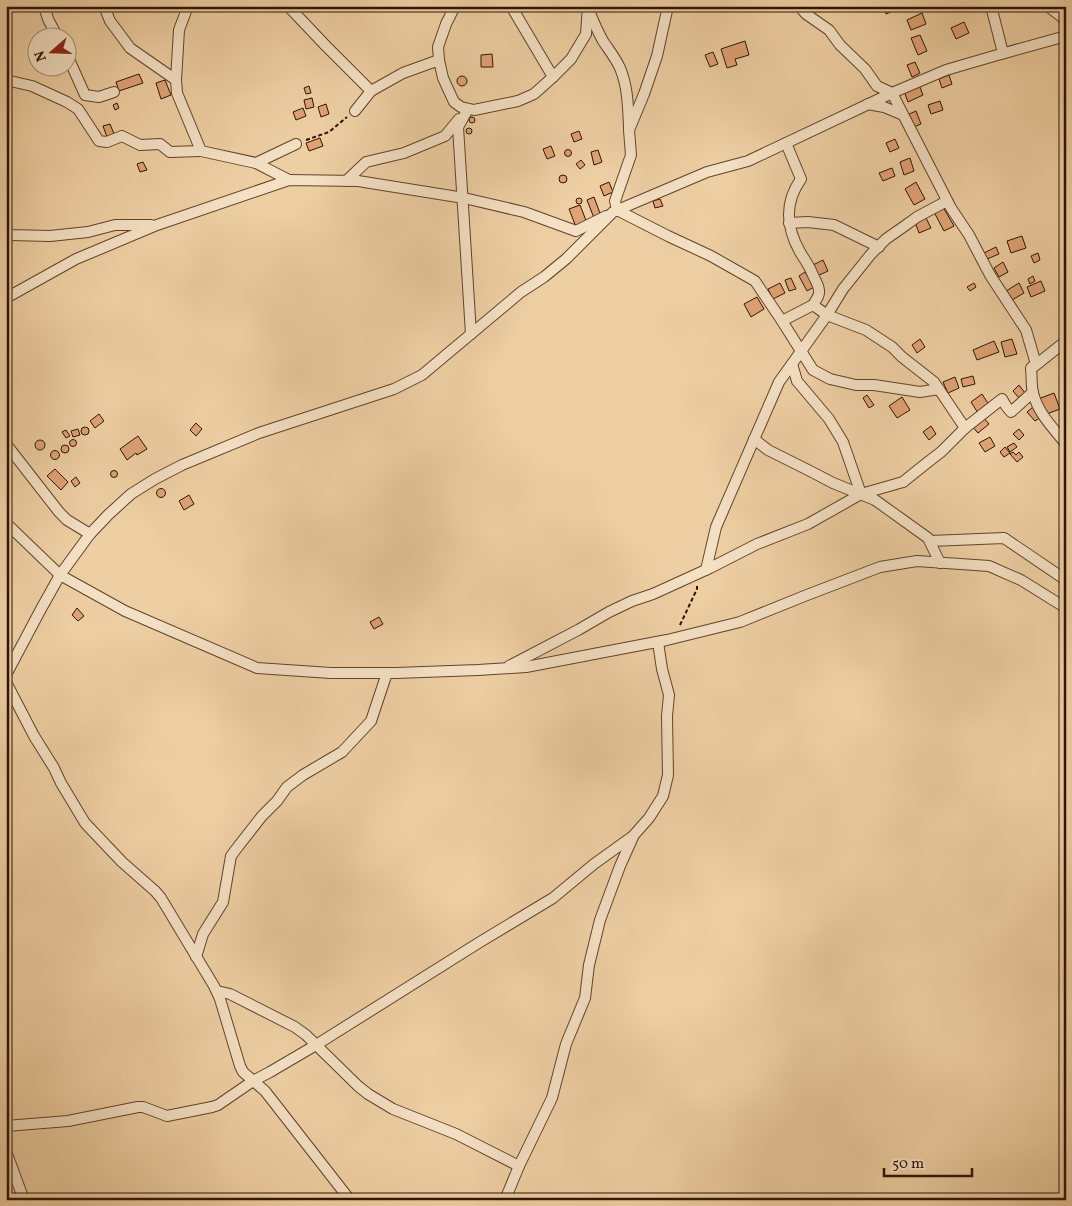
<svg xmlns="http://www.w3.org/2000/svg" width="1072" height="1206" viewBox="0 0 1072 1206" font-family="Vollkorn,serif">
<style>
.building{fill:#e0a375;stroke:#2f1404}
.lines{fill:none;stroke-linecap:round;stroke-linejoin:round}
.street-casing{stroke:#5f432c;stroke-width:12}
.path{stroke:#2f1404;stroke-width:2;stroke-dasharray:4 2.5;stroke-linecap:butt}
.street{stroke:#f4e0c3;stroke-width:10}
</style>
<rect width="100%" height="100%" fill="#eecfa3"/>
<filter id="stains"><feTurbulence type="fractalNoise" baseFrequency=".004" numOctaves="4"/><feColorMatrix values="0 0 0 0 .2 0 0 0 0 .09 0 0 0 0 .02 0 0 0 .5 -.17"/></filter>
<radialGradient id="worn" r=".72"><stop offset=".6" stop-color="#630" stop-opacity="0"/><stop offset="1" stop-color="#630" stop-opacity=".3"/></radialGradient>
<g class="building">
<polygon points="883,6 897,6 898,9 886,14"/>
<polygon points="946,6 959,6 959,8 949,12"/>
<polygon points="922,13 926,24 911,30 907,20"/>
<polygon points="964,22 969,33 956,39 951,28"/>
<polygon points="920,35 927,51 918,55 911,38"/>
<polygon points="745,41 749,55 735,59 737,65 727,68 721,49"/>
<polygon points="713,52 718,64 710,67 705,55"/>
<polygon points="492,54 493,67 481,67 481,55"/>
<polygon points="915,62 920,73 912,77 907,65"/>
<polygon points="139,74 143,83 119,91 116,82"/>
<polygon points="949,75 952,84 942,88 939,79"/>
<circle cx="462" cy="81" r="5"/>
<polygon points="165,80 171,95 161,99 156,83"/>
<polygon points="919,85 923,95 908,102 904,91"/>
<polygon points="309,86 311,93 306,94 304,88"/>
<polygon points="312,98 314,107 306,109 304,100"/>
<polygon points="940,101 943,110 931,114 928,105"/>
<polygon points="117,103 119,108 115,110 113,105"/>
<polygon points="326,104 329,114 321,117 318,107"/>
<polygon points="303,108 306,116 296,120 293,112"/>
<polygon points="916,111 921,124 911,128 905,116"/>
<circle cx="472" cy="120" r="3"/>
<polygon points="110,124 114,134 107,137 103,126"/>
<circle cx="469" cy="131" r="3"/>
<polygon points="579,131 582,139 574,142 571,134"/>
<polygon points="320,138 323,146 309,151 306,143"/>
<polygon points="895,139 899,148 890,152 886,143"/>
<polygon points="551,146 555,156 547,159 543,149"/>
<circle cx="568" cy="153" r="3.5"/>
<polygon points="598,150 602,162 594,165 591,152"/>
<polygon points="910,158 914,171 904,175 900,162"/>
<polygon points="581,160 585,165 580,169 576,164"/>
<polygon points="143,162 147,170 140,172 137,164"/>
<polygon points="892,168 895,176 883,181 879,173"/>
<circle cx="563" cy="179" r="4"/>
<polygon points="609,182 613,192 604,196 600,186"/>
<polygon points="916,182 925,199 914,205 905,189"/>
<polygon points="594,197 601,216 594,218 587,200"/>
<circle cx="579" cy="201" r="3"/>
<polygon points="660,199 663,206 655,208 653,201"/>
<polygon points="580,205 587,223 576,227 569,209"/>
<polygon points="943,207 954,226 944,231 934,212"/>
<polygon points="926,218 931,228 919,233 915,222"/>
<polygon points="1022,236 1026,248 1011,253 1007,241"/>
<polygon points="996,247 999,254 987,259 984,253"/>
<polygon points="1038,253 1040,260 1034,263 1031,256"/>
<polygon points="823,260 828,271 815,277 811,266"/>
<polygon points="1003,262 1008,272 999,277 994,268"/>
<polygon points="805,272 814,287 807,291 799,276"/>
<polygon points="1033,276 1035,281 1030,284 1028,279"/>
<polygon points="791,278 796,289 789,291 785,280"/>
<polygon points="1041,281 1045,291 1031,297 1027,287"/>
<polygon points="780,283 785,293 773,299 768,289"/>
<polygon points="974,283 976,287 970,291 967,287"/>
<polygon points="1019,283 1024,293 1012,300 1006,291"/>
<polygon points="757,297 764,309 751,317 744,304"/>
<polygon points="920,339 925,347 917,353 912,345"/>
<polygon points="1012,339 1017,354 1005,357 1001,342"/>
<polygon points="994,341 999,352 977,360 973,350"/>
<polygon points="973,376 975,384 963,387 961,379"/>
<polygon points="955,377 959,388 948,393 943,382"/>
<polygon points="1019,385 1025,393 1019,398 1013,391"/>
<polygon points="1054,393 1060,409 1044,415 1038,399"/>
<polygon points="982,394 989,405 978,413 971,402"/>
<polygon points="867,395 874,405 869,408 863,398"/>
<polygon points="902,397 910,410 897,418 889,406"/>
<polygon points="1033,407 1041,417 1035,421 1027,412"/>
<polygon points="99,414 104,421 95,428 90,421"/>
<polygon points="983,417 989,424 978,433 972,426"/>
<polygon points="196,423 202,429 196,436 190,430"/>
<polygon points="931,426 936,434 929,440 923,432"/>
<circle cx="85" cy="431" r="4"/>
<polygon points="78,429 80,435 73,437 71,431"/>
<polygon points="1019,429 1024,435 1019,440 1013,434"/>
<polygon points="66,430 70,436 66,438 62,432"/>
<polygon points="138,436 147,449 137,455 136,453 127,460 120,449"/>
<polygon points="990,437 995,446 985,452 979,443"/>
<circle cx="73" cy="443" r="3.5"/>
<circle cx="40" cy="445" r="5"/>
<polygon points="1014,443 1017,447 1010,452 1007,447"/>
<circle cx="65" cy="449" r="4"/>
<polygon points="1005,447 1010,453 1004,457 1000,452"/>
<circle cx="55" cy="455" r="4.5"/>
<polygon points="1013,452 1016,455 1019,452 1023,457 1017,462 1010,454"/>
<polygon points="55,469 68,482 61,490 47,476"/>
<circle cx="114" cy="474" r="3.5"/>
<polygon points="76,477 80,483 75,487 71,481"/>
<circle cx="161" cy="493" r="4.5"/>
<polygon points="189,495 194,504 184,510 179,501"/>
<polygon points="77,608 84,616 78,621 72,615"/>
<polygon points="379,617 383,624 374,629 370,622"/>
</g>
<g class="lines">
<g class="street-casing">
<g id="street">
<polyline points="44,6 48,19 58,38"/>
<polyline points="104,6 110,21 130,48 176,80"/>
<polyline points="188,6 179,30 176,80 177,93 201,151 256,163"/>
<polyline points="288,6 326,46 371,91 403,73 439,60"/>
<polyline points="455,6 446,24 438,47 439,60 443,78 454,102 461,107 474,110 518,101 534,94 553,77 571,59 586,34 588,6"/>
<polyline points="511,6 553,77"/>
<polyline points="668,6 657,56 644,94 629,130 631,155 615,201 617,210 668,236 711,256 755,281 782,321 813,305 827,315 866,330 892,347 902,357 934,382 965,428"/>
<path d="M799,6l7,8 23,16 11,15 25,24 12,17 15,7 59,115 18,27 21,40 36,55 10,34 -5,4c1,8 0,17 2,25 5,20 20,35 33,51"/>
<polyline points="991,6 1003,53"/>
<polyline points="1049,6 1050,8 1066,20"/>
<path d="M590,13c4,10 8,19 13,28 6,9 13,18 17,27 8,19 8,39 9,59"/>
<polyline points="68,57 85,95 99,97 114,92"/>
<polyline points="6,80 32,86 67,102 78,109 99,141 107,142 122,136 140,145 160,144 170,152 201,151"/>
<polyline points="868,104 884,107 903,115"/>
<polyline points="468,109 458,127 471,334"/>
<polyline points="355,111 371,91"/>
<path d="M786,143l15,36c-17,24 -15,48 -1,73 4,7 9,13 12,21 2,5 7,12 7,18 1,5 -4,10 -6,14"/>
<polyline points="289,180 256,163 296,144"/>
<polyline points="346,181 366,162 404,153 445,136 459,119"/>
<polyline points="789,223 808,222 834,225 879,247"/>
<polyline points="6,233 11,235 50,236 88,232 115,225 151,225"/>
<polyline points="6,298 76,259 157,225 289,180 358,181 464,198 524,212 576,231 606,216"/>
<polyline points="782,321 813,370 830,379 856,385 874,385 920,392 939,389"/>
<polyline points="792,364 797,381 829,419 843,442 861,494"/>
<polyline points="1032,368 1066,341"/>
<polyline points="754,439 768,450 810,471 833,483 875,500 928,538 940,563"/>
<polyline points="6,444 59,512 67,520 90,534"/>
<polyline points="6,523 60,575 125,611 257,668 331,673 396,673 478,670 526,667 667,640 740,622 807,595 880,567 917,561 989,566 1021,580 1066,608"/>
<polyline points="930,541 1004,538 1066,580"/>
<polyline points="706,570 716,527 779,382 827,315 843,289 871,254 886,239 906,225 917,217 947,201"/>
<polyline points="509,666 578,630 609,612 632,601 653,594 710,568 757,544 808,524 861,494 903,482 928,462 941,452 965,428 998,402 1002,399 1006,406 1011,412 1033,392"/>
<polyline points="6,675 41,609 60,575 90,534 108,515 131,494 155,479 182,465 259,433 394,389 422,375 521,292 544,277 566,259 613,212 707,172 748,161 892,93 946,70 994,56 1066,36"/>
<polyline points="6,682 34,736 54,768 61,783 85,823 122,862 155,891 161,898 214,986 220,999 240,1066 243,1072 265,1091 350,1200"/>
<polyline points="196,957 203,934 223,902 231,856 237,848 262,816 277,801 287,787 303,775 342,752 371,721 387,673"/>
<polyline points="217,991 230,994 295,1027 306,1035 358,1086 368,1094 393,1109 456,1134 519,1166"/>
<polyline points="6,1126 68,1121 138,1107 143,1107 167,1116 212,1107 218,1105 253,1081 270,1072 316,1045 480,942 553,898 594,864 633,836 649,818 663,796 668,775 667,716 669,695 662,669 658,642"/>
<polyline points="6,1151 24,1200"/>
<polyline points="505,1200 519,1166 552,1098 566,1044 585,998 589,965 600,920 620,866 633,837"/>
</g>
</g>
<g class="path">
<polyline points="306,140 329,132 347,117"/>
<polyline points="680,625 697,589 697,586"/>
</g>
<use href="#street" class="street"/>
</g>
<rect width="1072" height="1206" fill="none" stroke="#eecfa3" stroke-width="25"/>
<rect x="8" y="8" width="1057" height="1191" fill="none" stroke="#2f1404" stroke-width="2.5"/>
<rect x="12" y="12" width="1047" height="1181" fill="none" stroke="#2f1404"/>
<g transform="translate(52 52) rotate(250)"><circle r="24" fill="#f4e0c3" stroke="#a58e77"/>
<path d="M0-4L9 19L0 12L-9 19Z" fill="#8f2418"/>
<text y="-8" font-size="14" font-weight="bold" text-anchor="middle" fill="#2f1404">N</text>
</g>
<path d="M884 1168v8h88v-8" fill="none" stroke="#2f1404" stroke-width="2.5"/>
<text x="892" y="1168" font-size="15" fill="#2f1404" stroke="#f4e0c3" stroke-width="4" paint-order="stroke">50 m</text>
<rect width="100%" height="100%" filter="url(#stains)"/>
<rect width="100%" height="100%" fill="url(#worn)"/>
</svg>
